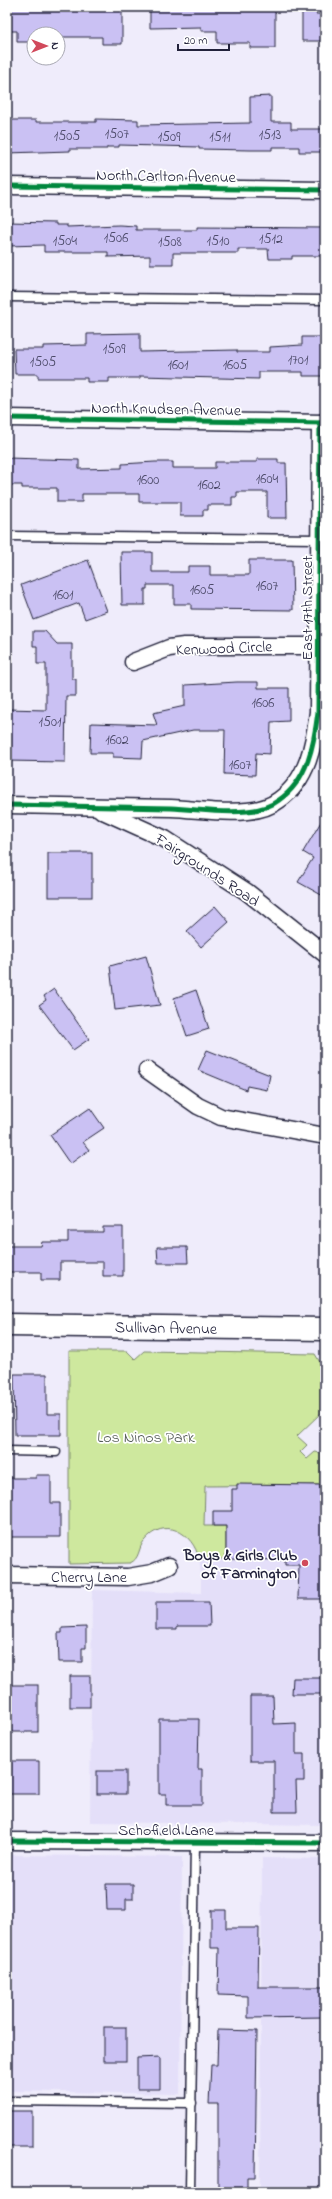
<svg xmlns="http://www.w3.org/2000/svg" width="332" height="2199" viewBox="0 0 332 2199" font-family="'Indie Flower',sans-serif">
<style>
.built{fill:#e4dff9}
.green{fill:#cee89e;stroke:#78856c}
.building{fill:#cac1f3;stroke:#22223b}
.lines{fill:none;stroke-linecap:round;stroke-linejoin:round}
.service-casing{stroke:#22223b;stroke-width:11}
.minor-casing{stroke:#22223b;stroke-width:19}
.secondary-casing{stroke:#22223b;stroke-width:25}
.service{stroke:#fff;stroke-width:8}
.minor{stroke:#fff;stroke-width:16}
.secondary{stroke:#fff;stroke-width:22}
.cycleway-casing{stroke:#fff;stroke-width:8}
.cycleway{stroke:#00873e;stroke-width:5}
.poi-dot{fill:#d1495b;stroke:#fff;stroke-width:1.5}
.labels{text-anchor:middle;stroke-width:3.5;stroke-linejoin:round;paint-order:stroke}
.number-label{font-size:14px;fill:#4c4a69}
.street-label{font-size:16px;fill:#22223b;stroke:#fff}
.park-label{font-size:16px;fill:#565d59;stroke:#fff}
.poi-label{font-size:16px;font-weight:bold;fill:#22223b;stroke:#fff;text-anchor:end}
</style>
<rect width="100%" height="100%" fill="#efecfb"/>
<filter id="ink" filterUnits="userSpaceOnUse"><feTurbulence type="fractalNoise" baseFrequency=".025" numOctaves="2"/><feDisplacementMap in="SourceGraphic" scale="8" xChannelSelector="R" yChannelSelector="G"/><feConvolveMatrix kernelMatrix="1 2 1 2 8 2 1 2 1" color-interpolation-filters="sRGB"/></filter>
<g filter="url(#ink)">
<g class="built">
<polygon points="237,1484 320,1485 320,1503 325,1508 325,1825 90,1822 92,1590 201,1593 201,1574 199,1559 226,1559 226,1527 204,1526 205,1486"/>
<polygon points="7,1855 182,1857 180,2094 7,2091"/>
<polygon points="262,1858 325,1859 325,2187 260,2186"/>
</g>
<path class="green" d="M69,1351h58l8,8 9,-8 171,3 6,10v49l-24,23 10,9 -7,7 7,7 8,-7 6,1 -1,32 -115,1 -1,40h22v33h-27c-6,-27 -35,-43 -55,-18 -6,7 -4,18 -14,22l-61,1z"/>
<g class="building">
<polygon points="7,7 122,7 122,44 102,44 102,37 58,37 58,34 34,34 34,42 17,42 17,31 7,31"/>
<polygon points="150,7 275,7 275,48 250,48 250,43 217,43 217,31 201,31 201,27 150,28"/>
<polygon points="302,9 316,9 316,14 325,14 325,41 302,41"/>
<polygon points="271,96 271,122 291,122 291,129 325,129 325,149 321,149 321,152 299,152 299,147 272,147 272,150 250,150 199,149 199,147 119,145 119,147 107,147 107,149 70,149 70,151 7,153 7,120 36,120 36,122 96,122 96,119 138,120 138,125 250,123 250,97"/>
<polygon points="7,222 56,223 56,225 67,225 67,227 119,225 136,226 136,230 197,230 197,227 325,228 325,256 292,256 292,259 269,259 268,249 238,249 238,253 173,253 173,264 150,264 150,256 108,257 108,252 44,252 44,245 7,246"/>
<polygon points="140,333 140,352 237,350 237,352 270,352 270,347 302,345 302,337 325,337 325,376 303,376 303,372 259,372 259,379 140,376 140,378 109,378 109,382 87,382 87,378 38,378 38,374 15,374 14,349 43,349 43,346 87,345 87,334"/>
<polygon points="7,458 79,460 79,469 122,468 122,464 155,462 173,462 173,468 215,468 215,462 257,462 257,459 278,459 278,463 286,463 287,518 267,518 267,492 237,492 237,497 232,497 232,505 208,505 208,510 203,510 203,516 180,516 180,502 139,502 139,494 82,494 82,502 57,502 57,488 22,488 22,485 7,485"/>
<polygon points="121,552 152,552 152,572 188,572 188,566 210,566 210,575 249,575 249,560 292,560 293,610 191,609 191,604 174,604 174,585 147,585 147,589 145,589 145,605 122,605"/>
<polygon points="88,560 107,611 85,619 79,603 34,620 21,585"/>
<polygon points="33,631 45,631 57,644 72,644 72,679 76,679 76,696 66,696 65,762 7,761 7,709 46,710 46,664 37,664 37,646 33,646"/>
<polygon points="237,682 258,682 258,688 289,688 289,721 271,722 270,754 256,753 255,775 224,774 225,730 193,730 143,741 142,758 113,757 113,753 90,753 91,723 157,725 153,713 185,706 185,685"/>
<polygon points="325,815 325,897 298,882 313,858 303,852"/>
<rect x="48" y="853" width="44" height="44"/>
<polygon points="215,906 229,922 201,947 187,931"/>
<polygon points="146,956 160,1005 115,1010 110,966"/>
<polygon points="54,989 89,1039 73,1050 39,1005 46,1000 44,996"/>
<polygon points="196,990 209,1029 187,1036 174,998"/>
<polygon points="207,1050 270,1075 267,1090 247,1086 246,1090 198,1070"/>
<polygon points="90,1108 104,1128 83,1142 89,1150 70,1164 50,1135"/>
<polygon points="103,1227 123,1227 123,1276 103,1276 103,1262 60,1262 60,1280 41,1280 41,1272 7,1272 7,1246 41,1246 42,1242 68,1242 68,1232 103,1232"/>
<polygon points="157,1247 187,1247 188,1263 158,1263"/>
<polygon points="14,1374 47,1374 47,1414 61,1414 61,1435 15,1435"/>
<polygon points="36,1475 51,1475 51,1503 60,1503 60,1537 7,1537 7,1491 9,1491 9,1478 36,1478"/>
<polygon points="237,1484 320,1485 320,1503 325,1508 325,1599 298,1599 299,1565 285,1565 285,1560 226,1559 226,1526 213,1526 213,1511 232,1511 232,1489 237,1489"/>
<polygon points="156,1602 209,1602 210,1626 177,1626 177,1629 156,1629"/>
<polygon points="86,1627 86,1648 82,1648 82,1662 59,1662 58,1633 62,1633 62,1628"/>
<rect x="70" y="1676" width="20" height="31"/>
<polygon points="293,1678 323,1678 323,1694 292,1694"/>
<rect x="7" y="1685" width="31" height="47"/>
<polygon points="250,1696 273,1696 274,1724 296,1723 296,1754 304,1754 304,1781 296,1781 297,1812 274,1812 274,1761 250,1761"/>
<polygon points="159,1719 199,1719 198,1769 202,1769 202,1805 166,1805 166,1794 159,1794"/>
<polygon points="7,1761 39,1761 39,1794 9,1794 9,1791 7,1791"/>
<rect x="97" y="1771" width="29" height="23"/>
<polygon points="106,1884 133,1884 133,1899 126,1899 126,1910 107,1910"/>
<polygon points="211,1910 226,1910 226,1928 259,1928 258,1987 325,1987 325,2017 248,2018 248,1996 218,1995 219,1948 211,1948"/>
<rect x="104" y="2027" width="22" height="34"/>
<polygon points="218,2030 257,2031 255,2177 247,2177 247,2189 218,2188 218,2104 209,2104 211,2065 217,2065"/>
<polygon points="160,2057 160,2089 137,2089 137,2058"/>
<rect x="7" y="2111" width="25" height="36"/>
</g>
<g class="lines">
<g class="service-casing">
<g id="service">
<polyline points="7,297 325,300"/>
<polyline points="7,536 319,539"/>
<polyline points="7,1451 56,1452"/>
<polyline points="7,2101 192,2103"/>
<polyline points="190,2192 195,1842"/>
</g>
</g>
<g class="minor-casing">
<g id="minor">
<polyline points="7,186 325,190"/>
<polyline points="7,418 325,423"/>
<polyline points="133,662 169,648 184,646 318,646"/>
<path d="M7,805c55,1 110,2 164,3 25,1 51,6 76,3 11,-1 23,-4 32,-11 29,-20 35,-56 39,-88l2,-289"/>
<polyline points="101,810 165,839 247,892 325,954"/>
<polyline points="147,1070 198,1106 221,1117 325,1136"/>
<polyline points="7,1575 128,1577 152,1573 169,1566"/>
<polyline points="7,1841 325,1843"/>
</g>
</g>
<g class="secondary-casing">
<polyline id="secondary" points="7,1325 325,1329"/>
</g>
<use href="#service" class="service"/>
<use href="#minor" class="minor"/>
<use href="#secondary" class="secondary"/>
<g class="cycleway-casing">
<g id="cycleway">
<polyline points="7,186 325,190"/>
<polyline points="7,418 325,423"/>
<path d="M7,805c55,1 110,2 164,3 25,1 51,6 76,3 11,-1 23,-4 32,-11 29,-20 35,-56 39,-88l2,-289"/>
<polyline points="7,1841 325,1843"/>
</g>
</g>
<use href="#cycleway" class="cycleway"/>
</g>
</g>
<circle class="poi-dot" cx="305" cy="1563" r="4"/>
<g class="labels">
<g class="number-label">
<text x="117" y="138">1507</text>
<text x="270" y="139">1513</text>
<text x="67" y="140">1505</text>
<text x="169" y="141">1509</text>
<text x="220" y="141">1511</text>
<text x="116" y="242">1506</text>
<text x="271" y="243">1512</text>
<text x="65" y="245">1504</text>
<text x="218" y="245">1510</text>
<text x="170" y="246">1508</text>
<text x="114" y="353">1509</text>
<text x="298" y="364">1701</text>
<text x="43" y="366">1505</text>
<text x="178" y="369">1601</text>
<text x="235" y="369">1605</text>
<text x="267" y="483">1604</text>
<text x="148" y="484">1600</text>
<text x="209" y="489">1602</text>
<text x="267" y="590">1607</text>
<text x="202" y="594">1605</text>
<text x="63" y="599">1601</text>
<text x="263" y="707">1606</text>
<text x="50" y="726">1501</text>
<text x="117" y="744">1602</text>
<text x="240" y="769">1607</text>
</g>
<g class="street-label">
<text transform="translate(166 175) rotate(1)" y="6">North Carlton Avenue</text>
<text transform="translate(166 408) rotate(1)" y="6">North Knudsen Avenue</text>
<text transform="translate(306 608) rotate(-90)" y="6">East 17th Street</text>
<text transform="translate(224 647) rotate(-2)" y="6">Kenwood Circle</text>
<text transform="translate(208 869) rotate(33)" y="6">Fairgrounds Road</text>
<text transform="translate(166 1327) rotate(1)" y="6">Sullivan Avenue</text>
<text x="89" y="1582">Cherry Lane</text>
<text x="166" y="1835">Schofield Lane</text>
</g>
<g class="park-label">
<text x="146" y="1442">Los Ninos Park</text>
</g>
<g class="poi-label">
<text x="297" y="1560">Boys &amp; Girls Club<tspan x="297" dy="18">of Farmington</tspan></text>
</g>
</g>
<rect width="332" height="2199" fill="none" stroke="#fff" stroke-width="24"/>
<rect x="12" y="12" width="308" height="2175" fill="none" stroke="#22223b" stroke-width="1.5" filter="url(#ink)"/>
<g transform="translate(46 46) rotate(90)"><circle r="19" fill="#ffffff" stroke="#a7a7b1"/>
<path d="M0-3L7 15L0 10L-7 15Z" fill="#d1495b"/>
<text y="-6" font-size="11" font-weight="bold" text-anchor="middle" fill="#22223b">N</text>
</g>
<path d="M178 44v6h51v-6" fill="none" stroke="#22223b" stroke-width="2"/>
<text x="184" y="44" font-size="12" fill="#22223b" stroke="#ffffff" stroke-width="3" paint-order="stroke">20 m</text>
</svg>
